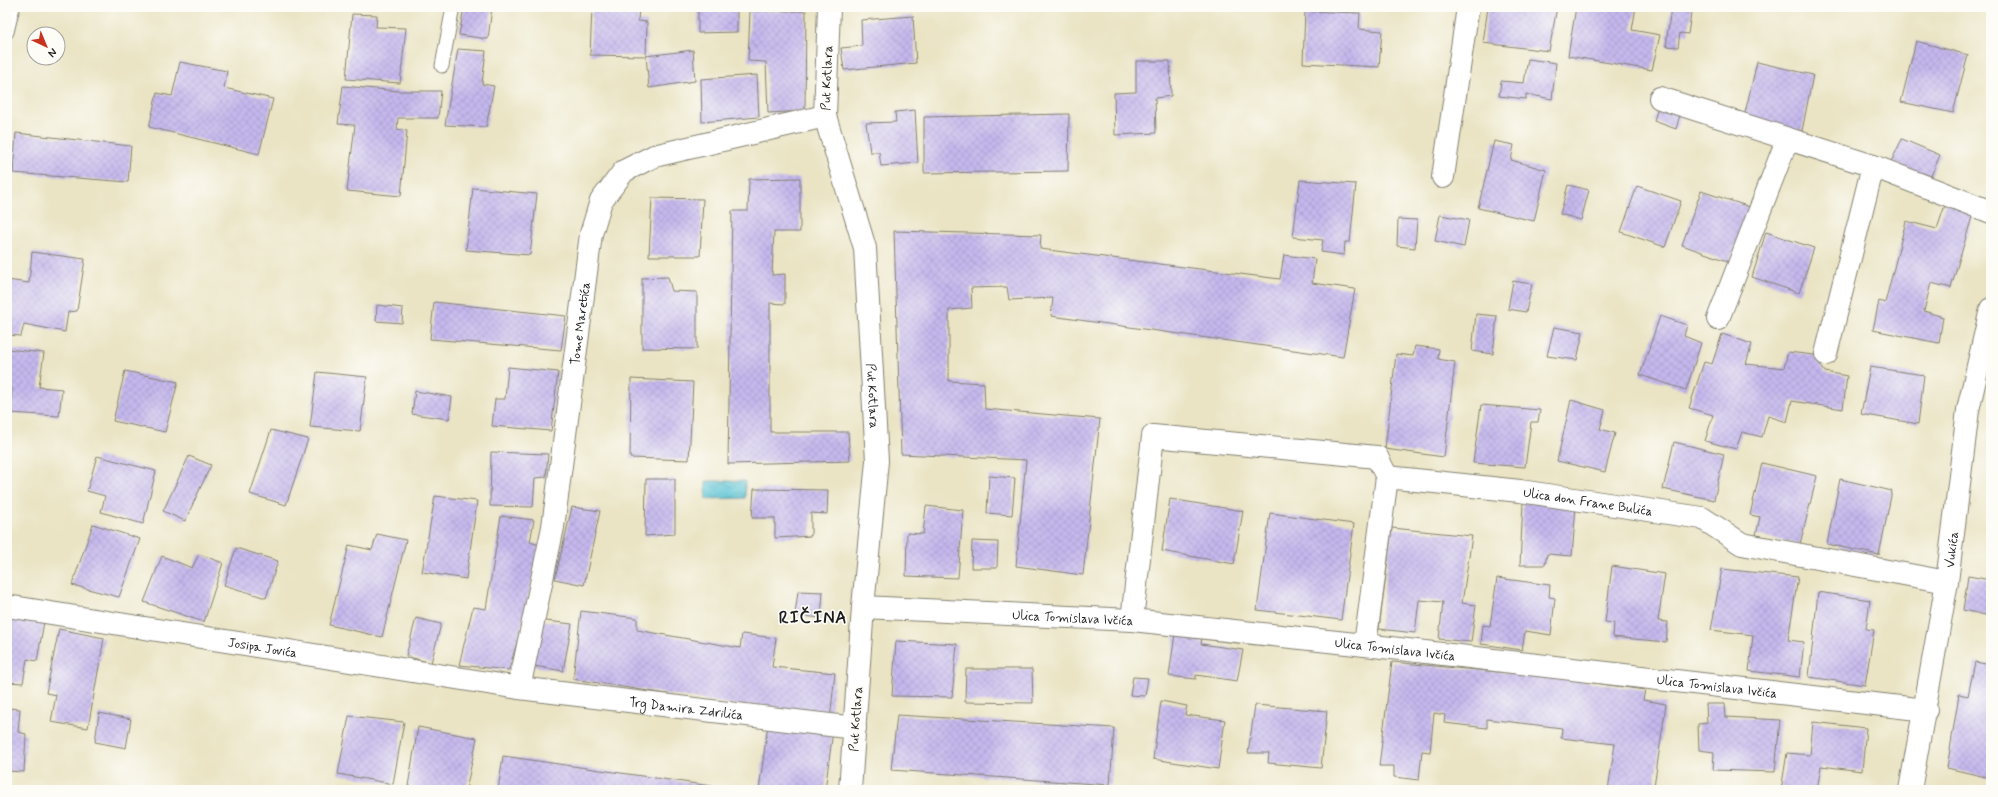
<svg xmlns="http://www.w3.org/2000/svg" width="1998" height="797" viewBox="0 0 1998 797" font-family="Mynerve,sans-serif">
<style>
.water{fill:url(#water-waves);stroke:#3b7078}
.building{fill:url(#building-cross-hatch)}
.lines{fill:none;stroke-linecap:round;stroke-linejoin:round}
.lane-casing{stroke:#838070;stroke-width:15}
.street-casing{stroke:#838070;stroke-width:24}
.lane{stroke:#fff;stroke-width:13}
.street{stroke:#fff;stroke-width:22}
.labels{text-anchor:middle;stroke-width:3.5;stroke-linejoin:round;paint-order:stroke}
.street-label{font-size:13px;fill:#1c1c1c;stroke:#fdfcf7}
.district-label{font-size:17px;font-weight:bold;letter-spacing:1px;fill:#1c1c1c;stroke:#fdfcf7}
</style>
<defs>
<pattern id="water-waves" width="16" height="10" patternUnits="userSpaceOnUse"><rect width="16" height="10" fill="#5ac4d5"/><path d="M0 5q4-4 8 0t8 0" fill="none" stroke="#4ea8b6"/></pattern>
<pattern id="building-cross-hatch" width="8" height="8" patternUnits="userSpaceOnUse"><rect width="8" height="8" fill="#c5b8ed"/><path d="M0 0l8 8M0 8l8-8" fill="none" stroke="#a99ecb"/></pattern>
</defs>
<rect width="100%" height="100%" fill="#fdfcf7"/>
<filter id="ink" filterUnits="userSpaceOnUse"><feTurbulence type="fractalNoise" baseFrequency=".025" numOctaves="2"/><feDisplacementMap in="SourceGraphic" scale="8" xChannelSelector="R" yChannelSelector="G"/><feConvolveMatrix kernelMatrix="1 2 1 2 8 2 1 2 1" color-interpolation-filters="sRGB"/></filter>
<filter id="wash" filterUnits="userSpaceOnUse"><feTurbulence type="fractalNoise" baseFrequency=".012" numOctaves="4" result="noise"/><feDisplacementMap in="SourceGraphic" scale="16" xChannelSelector="R" yChannelSelector="G"/><feGaussianBlur stdDeviation="0.9" result="paint"/><feColorMatrix in="noise" values="0 0 0 0 0 0 0 0 0 0 0 0 0 0 0 0 0 1.4 0 .05"/><feComposite in="paint" operator="in"/></filter>
<g filter="url(#wash)">
<rect width="100%" height="100%" fill="#eae4c4"/>
<polygon class="water" points="706,481 745,481 745,498 706,499"/>
<g id="blocks">
<g class="building">
<polygon points="464,7 492,7 488,39 459,35"/>
<polygon points="592,7 639,7 638,21 647,22 646,56 590,55"/>
<polygon points="698,7 737,7 737,32 698,33"/>
<polygon points="1488,7 1557,7 1549,51 1483,43"/>
<polygon points="1576,7 1636,7 1632,30 1660,35 1652,70 1568,56"/>
<polygon points="1671,7 1692,7 1688,34 1680,33 1678,47 1666,46"/>
<polygon points="750,11 806,11 805,111 768,113 766,62 748,61"/>
<polygon points="1305,11 1360,13 1359,29 1382,31 1379,67 1303,63"/>
<polygon points="352,14 377,15 376,27 406,28 400,83 346,79"/>
<polygon points="913,16 916,63 844,70 841,48 862,46 861,20"/>
<polygon points="1916,41 1968,55 1953,113 1901,102"/>
<polygon points="458,49 486,51 482,84 494,86 486,127 445,125"/>
<polygon points="693,50 695,81 649,88 646,56"/>
<polygon points="1528,59 1556,63 1552,99 1526,94 1526,99 1499,96 1501,81 1524,83"/>
<polygon points="1136,61 1170,61 1171,96 1155,98 1156,133 1115,135 1114,93 1136,92"/>
<polygon points="180,62 227,71 224,88 273,99 259,154 149,127 157,93 172,96"/>
<polygon points="1757,62 1813,75 1802,131 1744,117"/>
<polygon points="757,75 759,117 702,122 701,79"/>
<polygon points="343,86 399,91 441,91 438,118 398,118 397,129 407,131 401,196 347,191 355,125 338,124"/>
<polygon points="1659,103 1681,111 1676,129 1654,121"/>
<polygon points="915,110 918,163 881,166 879,152 870,152 866,123 896,122 895,112"/>
<polygon points="1069,114 1068,171 924,173 924,117"/>
<polygon points="16,133 131,146 128,182 13,173"/>
<polygon points="1902,139 1940,155 1931,176 1891,162"/>
<polygon points="1494,141 1514,145 1511,160 1546,170 1534,221 1478,208"/>
<polygon points="800,178 800,232 774,232 772,275 785,274 785,304 770,303 770,432 848,432 850,461 728,464 732,211 748,211 749,179"/>
<polygon points="1300,180 1356,184 1350,242 1345,242 1344,255 1321,252 1323,240 1293,237"/>
<polygon points="1568,185 1589,190 1581,220 1560,214"/>
<polygon points="1637,186 1681,201 1665,247 1621,232"/>
<polygon points="473,188 537,194 530,255 466,250"/>
<polygon points="1701,191 1750,207 1730,262 1682,245"/>
<polygon points="652,198 703,199 700,256 649,256"/>
<polygon points="1946,202 1974,210 1951,288 1931,283 1924,311 1943,317 1939,343 1873,330 1879,301 1885,303 1906,221 1937,229"/>
<polygon points="1440,215 1469,220 1464,247 1435,241"/>
<polygon points="1398,219 1417,220 1415,248 1397,246"/>
<polygon points="894,231 1041,235 1040,249 1280,279 1284,255 1315,259 1312,283 1355,289 1343,357 1051,316 1053,298 1009,300 1007,287 971,288 972,308 949,310 949,381 984,383 985,409 1100,419 1083,575 1016,566 1026,460 901,454"/>
<polygon points="1766,232 1814,248 1799,293 1752,277"/>
<polygon points="32,252 85,259 77,311 68,312 65,332 24,324 21,336 7,335 7,280 29,283"/>
<polygon points="668,277 672,291 697,292 697,349 642,348 642,278"/>
<polygon points="1513,281 1532,284 1526,312 1508,309"/>
<polygon points="434,302 566,316 561,350 430,339"/>
<polygon points="377,305 403,308 402,323 376,321"/>
<polygon points="1476,314 1497,316 1493,354 1472,351"/>
<polygon points="1660,316 1687,325 1684,336 1701,343 1686,390 1640,375"/>
<polygon points="1554,327 1583,332 1577,360 1547,356"/>
<polygon points="1722,334 1752,344 1746,364 1784,368 1788,352 1814,355 1825,372 1847,376 1843,409 1792,401 1787,422 1768,416 1762,437 1742,432 1736,449 1705,441 1713,415 1689,408 1704,362 1712,364"/>
<polygon points="1415,346 1439,349 1438,359 1455,362 1444,457 1385,449 1396,354 1413,356"/>
<polygon points="7,349 44,353 39,387 62,389 59,416 10,413 12,388 7,387"/>
<polygon points="508,367 558,372 551,431 492,426 495,399 505,399"/>
<polygon points="1870,367 1924,375 1918,424 1861,414"/>
<polygon points="125,371 178,382 165,432 113,421"/>
<polygon points="317,372 367,377 360,431 310,427"/>
<polygon points="631,379 693,382 689,460 630,458"/>
<polygon points="415,391 452,397 449,419 412,414"/>
<polygon points="1571,400 1605,410 1600,429 1615,433 1605,472 1557,461"/>
<polygon points="1481,405 1540,410 1538,422 1531,422 1525,467 1473,463"/>
<polygon points="271,430 308,439 286,505 250,494"/>
<polygon points="1674,442 1724,454 1714,500 1663,489"/>
<polygon points="491,452 548,454 546,477 535,478 533,507 490,506"/>
<polygon points="97,456 156,471 143,524 101,512 105,496 87,491"/>
<polygon points="189,456 211,465 185,521 163,511"/>
<polygon points="1762,463 1817,476 1800,544 1756,535 1760,517 1750,515"/>
<polygon points="989,476 1015,478 1012,515 987,513"/>
<polygon points="646,479 675,479 675,534 645,536"/>
<polygon points="1840,479 1892,491 1879,555 1827,544"/>
<polygon points="754,489 828,490 827,514 811,513 811,536 775,538 775,518 752,518"/>
<polygon points="435,496 477,501 466,579 422,572"/>
<polygon points="1170,499 1243,511 1234,564 1162,551"/>
<polygon points="1523,502 1576,506 1572,556 1547,554 1545,565 1520,565"/>
<polygon points="926,506 963,510 958,578 906,576 907,533 923,534"/>
<polygon points="572,507 600,511 584,585 555,579"/>
<polygon points="1270,513 1354,524 1341,620 1257,610"/>
<polygon points="501,516 534,520 530,542 539,545 525,614 509,670 459,665 473,607 486,609"/>
<polygon points="93,524 140,539 119,597 72,585"/>
<polygon points="1392,528 1472,536 1462,603 1476,605 1471,642 1439,639 1443,602 1419,600 1415,633 1379,629"/>
<polygon points="377,534 406,540 382,637 329,625 349,545 372,550"/>
<polygon points="972,541 998,542 997,568 971,568"/>
<polygon points="236,548 278,561 266,598 224,585"/>
<polygon points="199,554 223,563 204,622 144,602 162,556 192,568"/>
<polygon points="1612,566 1665,574 1658,621 1668,622 1666,642 1613,637 1614,623 1605,622"/>
<polygon points="1722,569 1798,577 1788,640 1804,642 1800,677 1749,671 1753,635 1711,630"/>
<polygon points="1968,576 1991,580 1990,616 1963,610"/>
<polygon points="1497,578 1550,585 1549,597 1555,598 1551,635 1525,631 1522,650 1481,644 1483,625 1490,626"/>
<polygon points="798,591 823,592 821,618 795,615"/>
<polygon points="1818,592 1870,600 1866,629 1874,630 1865,685 1809,677"/>
<polygon points="581,611 637,618 637,630 740,648 742,634 776,638 772,667 835,673 830,720 573,679"/>
<polygon points="7,616 44,622 37,661 27,659 23,683 7,682"/>
<polygon points="416,618 441,624 431,663 406,656"/>
<polygon points="537,620 572,624 563,671 528,665"/>
<polygon points="59,629 104,638 88,728 51,722 56,695 46,693"/>
<polygon points="1175,634 1202,636 1201,644 1243,650 1237,681 1196,675 1196,679 1169,676"/>
<polygon points="896,641 957,644 952,697 892,696"/>
<polygon points="1392,662 1509,673 1510,663 1565,679 1645,690 1643,700 1666,704 1654,787 1646,786 1646,790 1608,790 1615,744 1561,738 1562,728 1487,719 1487,728 1444,723 1445,715 1434,713 1430,752 1422,751 1419,780 1394,777 1394,766 1379,766"/>
<polygon points="1975,662 1991,665 1990,778 1947,768 1959,694 1968,696"/>
<polygon points="966,669 1032,669 1033,703 965,702"/>
<polygon points="1133,677 1148,678 1145,696 1130,695"/>
<polygon points="1161,701 1187,706 1185,715 1225,720 1218,769 1153,759"/>
<polygon points="1706,704 1725,704 1726,717 1780,720 1775,772 1713,770 1714,752 1699,750 1698,724 1707,723"/>
<polygon points="1255,705 1327,711 1321,768 1268,763 1269,753 1248,753"/>
<polygon points="7,708 20,709 18,732 26,734 24,772 7,771"/>
<polygon points="99,713 131,719 126,748 95,742"/>
<polygon points="897,715 1114,728 1110,785 891,770"/>
<polygon points="349,716 404,722 393,784 338,774"/>
<polygon points="1813,722 1866,728 1862,771 1821,766 1817,790 1781,790 1787,753 1810,755"/>
<polygon points="768,724 833,731 825,790 759,790"/>
<polygon points="418,727 477,738 466,790 428,790 408,786"/>
<polygon points="503,756 732,789 732,790 498,790"/>
</g>
</g>
</g>
<g filter="url(#ink)">
<use href="#blocks" fill-opacity="0" stroke="#838070" stroke-width="1"/>
<g class="lines">
<g class="lane-casing">
<g id="lane">
<polyline points="7,32 13,7"/>
<polyline points="442,66 453,7"/>
</g>
</g>
<g class="street-casing">
<g id="street">
<path id="s1" d="M829,7l-4,109 40,132 12,213 -14,146 -13,183"/>
<polyline points="1660,98 1873,166"/>
<polyline points="1443,177 1468,7"/>
<polyline points="1718,319 1787,140"/>
<polyline points="1826,354 1873,166 1991,212"/>
<path id="s2" d="M7,606l512,82 336,40"/>
<path id="s3" d="M863,607l269,13 233,25 561,65"/>
<polyline points="1132,620 1153,436 1377,457 1387,477"/>
<path id="s4" d="M1365,645l22,-168 133,14 182,27 40,26 205,38"/>
<path id="s5" d="M519,688l34,-161 38,-293 10,-33 23,-30 30,-15 171,-40"/>
<path id="s6" d="M1910,790l37,-208 21,-172 23,-101"/>
</g>
</g>
<use href="#lane" class="lane"/>
<use href="#street" class="street"/>
</g>
</g>
<g class="labels">
<g class="street-label">
<text transform="translate(826 78) rotate(-88)" y="5">Put Kotlara</text>
<text dy="5" stroke="none"><textPath href="#s5" startOffset="370">Tome Maretića</textPath></text>
<text dy="5" stroke="none"><textPath href="#s1" startOffset="395">Put Kotlara</textPath></text>
<text dy="5" stroke="none"><textPath href="#s4" startOffset="372">Ulica don Frane Bulića</textPath></text>
<text dy="5" stroke="none"><textPath href="#s6" startOffset="244">Vukića</textPath></text>
<text dy="5" stroke="none"><textPath href="#s3" startOffset="210">Ulica Tomislava Ivčića</textPath></text>
<text dy="5" stroke="none"><textPath href="#s2" startOffset="259">Josipa Jovića</textPath></text>
<text dy="5" stroke="none"><textPath href="#s3" startOffset="534">Ulica Tomislava Ivčića</textPath></text>
<text dy="5" stroke="none"><textPath href="#s3" startOffset="858">Ulica Tomislava Ivčića</textPath></text>
<text dy="5" stroke="none"><textPath href="#s2" startOffset="687">Trg Damira Zdrilića</textPath></text>
<text transform="translate(855 719) rotate(-86)" y="5">Put Kotlara</text>
</g>
<g class="district-label">
<text x="813" y="623">RIČINA</text>
</g>
</g>
<rect width="1998" height="797" fill="none" stroke="#fdfcf7" stroke-width="24"/>
<g transform="translate(46 46) rotate(136)"><circle r="19" fill="#fdfcf7" stroke="#a3a29f"/>
<path d="M0-3L7 15L0 10L-7 15Z" fill="#c8321e"/>
<text y="-6" font-size="11" font-weight="bold" text-anchor="middle" fill="#1c1c1c">N</text>
</g>
</svg>
